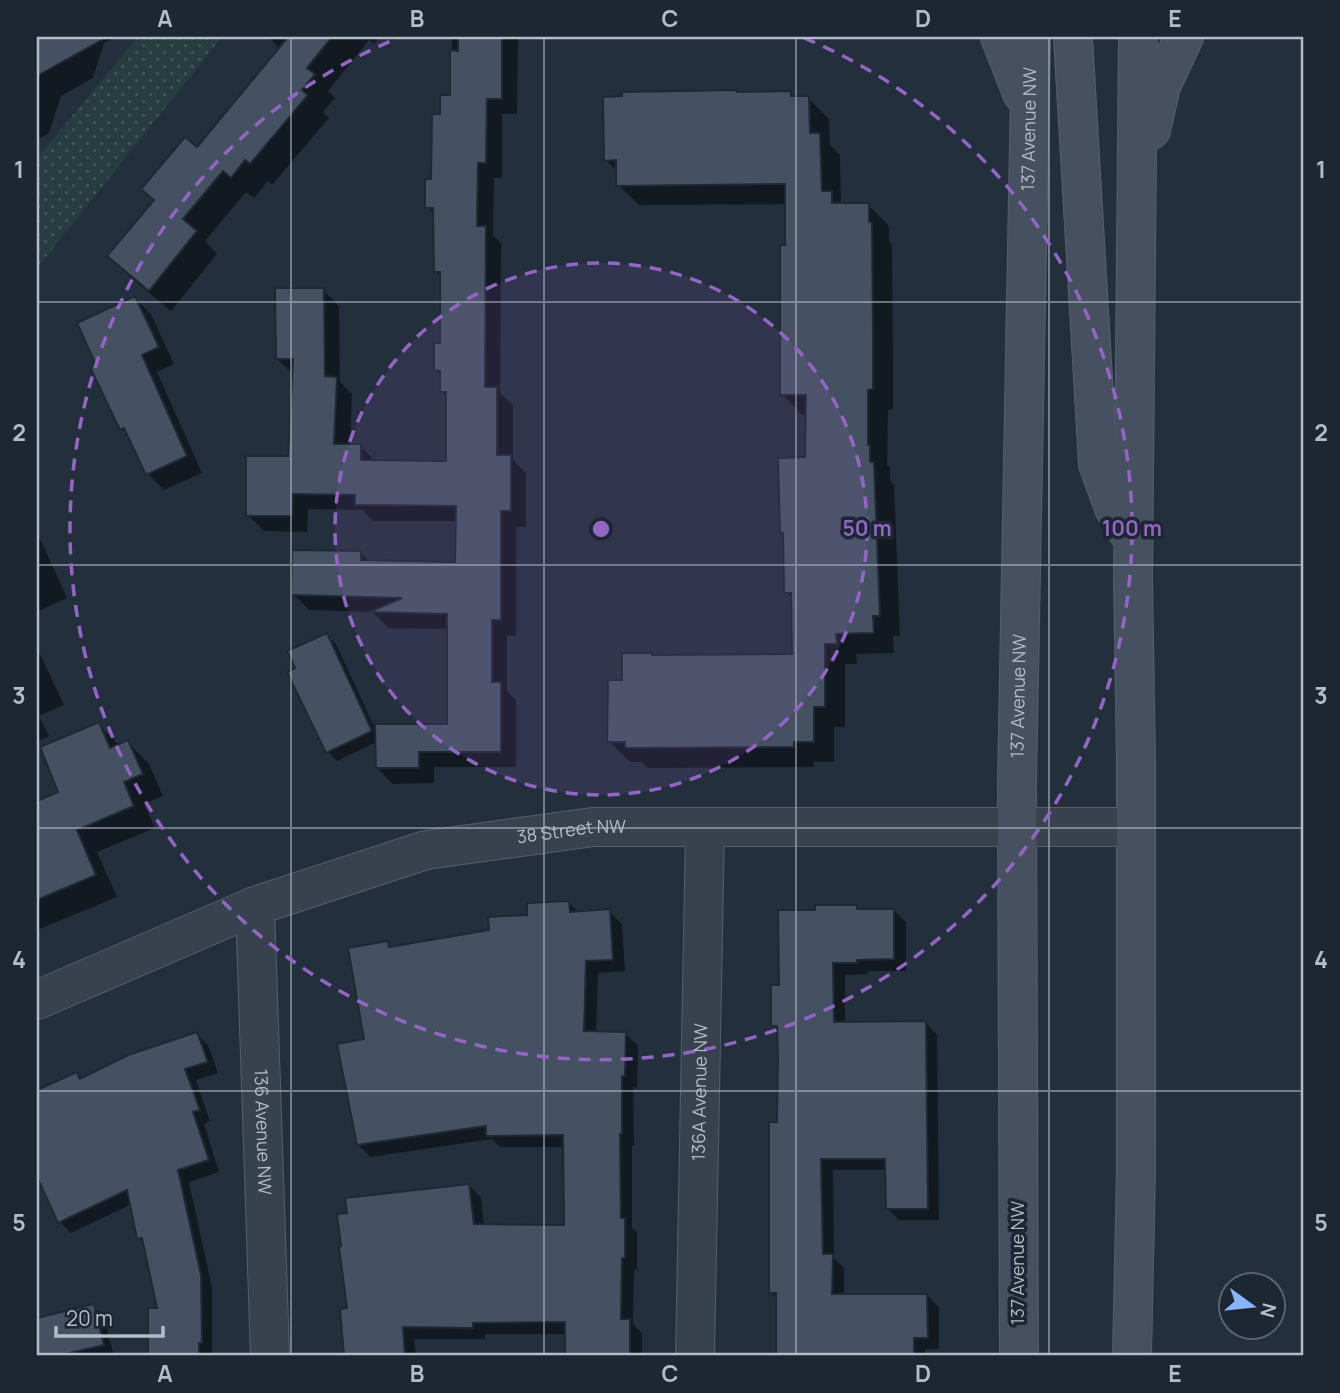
<svg xmlns="http://www.w3.org/2000/svg" width="1340" height="1393" viewBox="0 0 1340 1393" font-family="Manrope,sans-serif">
<style>
.grass{fill:url(#grass-dots)}
.shadow{fill:#0007}
.building{fill:#455162;stroke:#1f2835;stroke-width:2}
.lines{fill:none;stroke-linecap:round;stroke-linejoin:round}
.minor-casing{stroke:#565f6c;stroke-width:40}
.tertiary-casing{stroke:#565f6c;stroke-width:40}
.secondary-casing{stroke:#565f6c;stroke-width:40}
.minor{stroke:#38414e;stroke-width:38}
.tertiary{stroke:#38414e;stroke-width:38}
.secondary{stroke:#465061;stroke-width:38}
.grid{fill:none;stroke:#b4bcc9;stroke-width:2;stroke-opacity:0.55}
.ring{fill:none;stroke:#9266c3;stroke-width:3.5;stroke-dasharray:12 9}
.labels{text-anchor:middle;stroke-width:7;stroke-linejoin:round;paint-order:stroke}
.street-label{font-size:18px;fill:#b4bcc9;stroke:#1d2633}
.centre{fill:#9266c3;stroke:#1d2633;stroke-width:3.5}
.ring-label{font-size:21px;text-anchor:middle;font-weight:bold;fill:#9266c3;stroke:#1d2633;stroke-width:7;stroke-linejoin:round;paint-order:stroke}
.neatline{fill:none;stroke:#b4bcc9;stroke-width:2.5}
.grid-label{font-size:23px;text-anchor:middle;font-weight:bold;fill:#b4bcc9}
</style>
<defs>
<pattern id="grass-dots" width="8" height="8" patternUnits="userSpaceOnUse" patternTransform="scale(1.75)"><rect width="8" height="8" fill="#263c3f"/><path d="M2 2h.1M6 6h.1" fill="none" stroke="#435659" stroke-width="1.8" stroke-linecap="round"/></pattern>
</defs>
<rect width="100%" height="100%" fill="#242f3e"/>
<polygon class="grass" points="138,37 222,37 37,268 37,158"/>
<g class="shadow">
<polygon points="37,37 116,37 104,43 93,78 61,96 49,133 37,140"/>
<polygon points="269,37 380,37 374,44 369,40 328,91 335,98 323,112 329,118 272,185 268,181 254,198 246,192 205,241 217,254 171,311 131,278 109,256 280,49"/>
<polygon points="452,37 518,37 517,114 502,114 502,178 494,178 493,235 501,243 500,393 513,405 513,460 526,473 526,527 516,527 516,636 507,635 507,691 516,700 516,767 434,767 434,783 393,784 377,768 377,742 337,761 328,752 297,669 326,635 336,644 377,733 449,726 449,629 388,628 373,612 309,610 293,594 361,553 370,562 457,564 457,521 373,521 363,510 308,509 307,532 264,531 248,515 290,458 294,375 277,359 323,290 339,306 340,382 352,394 350,446 360,446 376,462 448,463 447,397 441,391 442,376 435,370 441,345 442,278 436,272 435,215 427,207 442,116 452,96"/>
<polygon points="790,93 795,98 808,98 829,119 830,145 840,155 841,202 844,205 868,205 889,226 889,241 892,244 893,357 893,409 888,410 887,465 890,467 890,481 894,485 900,636 893,636 894,653 856,654 857,664 845,664 845,727 834,727 834,762 814,762 814,767 648,768 641,762 630,762 609,741 624,682 653,657 794,656 792,599 786,592 785,536 781,532 807,459 807,415 802,415 782,394 787,204 639,205 618,185 618,172 606,160"/>
<polygon points="135,298 151,314 174,364 157,372 202,473 164,490 148,474 131,439 122,429 93,368 98,365"/>
<polygon points="37,532 67,598 37,612"/>
<polygon points="37,648 64,705 39,716 49,736 37,742"/>
<polygon points="98,724 120,746 127,742 149,764 163,796 144,804 155,828 97,852 117,897 37,930 37,803 60,793"/>
<polygon points="568,902 579,913 609,911 622,924 625,971 598,973 596,1033 626,1034 638,1046 637,1088 633,1087 634,1146 632,1146 632,1228 637,1232 637,1270 634,1270 633,1324 642,1333 642,1356 566,1356 566,1334 485,1334 485,1339 414,1339 416,1356 346,1356 342,1310 349,1310 469,1185 481,1198 484,1226 566,1227 565,1147 500,1147 492,1139 371,1157 358,1145 366,1040 387,943 393,948 491,931"/>
<polygon points="856,906 861,911 894,911 906,922 906,971 868,971 868,974 845,975 845,1024 926,1023 937,1035 939,1220 899,1220 887,1208 887,1170 833,1170 834,1258 844,1268 844,1296 927,1295 939,1307 939,1349 925,1349 925,1356 778,1356 778,1299 771,1293 779,1124 778,1031 773,1025 780,987 817,912"/>
<polygon points="197,1034 208,1045 218,1073 196,1080 210,1121 204,1124 219,1172 189,1182 212,1288 212,1356 150,1356 149,1310 159,1310 145,1244 139,1238 132,1204 71,1233 60,1222 37,1173 37,1093 77,1074 83,1080"/>
<polygon points="93,1306 104,1317 114,1356 62,1356 60,1355"/>
</g>
<g class="building">
<polygon points="37,37 107,37 37,76"/>
<polygon points="288,37 332,37 307,68 315,74 302,90 308,95 250,164 245,160 231,178 223,171 183,219 197,231 149,291 107,256 154,200 141,189 185,137 197,147"/>
<polygon points="458,37 502,37 502,99 487,99 486,163 478,163 477,226 486,226 485,387 497,387 497,455 511,455 511,511 501,511 501,620 492,620 492,682 501,682 501,752 419,752 419,768 376,768 375,724 447,724 447,614 370,612 402,598 291,595 292,550 361,551 361,560 455,562 456,506 355,505 355,495 293,494 292,516 246,516 246,456 288,456 293,359 276,359 275,288 324,288 325,376 337,377 334,444 361,444 361,460 446,461 446,392 440,392 440,371 434,370 434,343 440,343 440,272 434,272 433,208 425,208 425,179 431,179 432,114 440,114 440,95 450,95 450,50 458,51"/>
<polygon points="737,90 737,92 791,91 791,96 809,96 810,133 820,133 822,191 832,191 832,203 869,203 869,222 872,222 873,336 873,389 868,390 868,445 870,445 870,462 874,462 880,616 873,616 874,633 836,634 837,644 825,644 825,707 814,707 814,742 794,742 794,747 625,748 625,742 607,742 608,680 622,680 622,653 652,653 652,655 792,654 791,593 784,593 783,533 780,533 778,458 805,457 806,395 780,395 780,245 785,245 785,184 616,186 616,160 604,161 603,97 622,96 622,92"/>
<polygon points="135,296 159,347 142,355 187,456 146,475 124,428 120,430 90,367 96,365 77,323"/>
<polygon points="327,633 372,731 326,753 287,672 295,668 287,651"/>
<polygon points="99,722 110,748 128,740 143,774 124,782 134,806 77,830 96,875 37,900 37,801 58,792 40,747"/>
<polygon points="569,901 570,912 610,909 613,960 586,961 584,1031 626,1032 625,1076 622,1076 622,1134 620,1134 621,1218 625,1218 625,1258 622,1258 621,1319 630,1319 630,1356 565,1356 565,1322 473,1323 473,1328 403,1327 405,1356 344,1356 340,1309 347,1308 339,1247 341,1246 337,1214 347,1213 345,1198 469,1184 474,1224 564,1225 563,1135 486,1136 486,1126 357,1145 337,1044 364,1039 348,948 388,941 389,947 489,930 488,917 527,915 527,903"/>
<polygon points="815,905 857,905 857,909 894,909 894,959 857,960 857,963 833,963 834,1022 926,1021 928,1209 886,1209 885,1159 821,1159 823,1254 833,1254 832,1294 927,1294 928,1338 914,1338 914,1356 776,1356 776,1293 769,1293 769,1122 777,1122 778,1057 777,1026 771,1026 771,985 779,985 778,910 815,910"/>
<polygon points="197,1032 208,1062 185,1069 200,1110 193,1112 209,1160 178,1170 201,1275 202,1343 199,1343 199,1356 148,1356 148,1308 157,1308 142,1238 137,1239 127,1190 58,1223 37,1177 37,1090 77,1072 80,1079 128,1055"/>
<polygon points="94,1304 104,1345 57,1356 37,1356 37,1318"/>
</g>
<g class="lines">
<g class="minor-casing">
<g id="minor">
<path id="s1" d="M255,906l15,450"/>
<path id="s2" d="M695,1356l10,-527"/>
</g>
</g>
<g class="tertiary-casing">
<g id="tertiary">
<path id="s3" d="M37,1000l218,-94 171,-56 167,-23h542"/>
</g>
</g>
<g class="secondary-casing">
<g id="secondary">
<polyline points="1000,37 1022,93"/>
<polyline points="1073,37 1098,464 1114,508 1130,535"/>
<polyline points="1151,130 1161,86 1184,37"/>
<path id="s4" d="M1019,1356l-2,-574 14,-745"/>
<polyline points="1132,1356 1136,1170 1136,763 1133,579 1138,37"/>
</g>
</g>
<use href="#minor" class="minor"/>
<use href="#tertiary" class="tertiary"/>
<use href="#secondary" class="secondary"/>
</g>
<path class="grid" d="M291,37v1319M544,37v1319M796,37v1319M1049,37v1319M37,302h1266M37,565h1266M37,828h1266M37,1091h1266"/>
<circle cx="601" cy="529" r="266" fill="#9266c3" fill-opacity=".12"/>
<g class="ring">
<circle cx="601" cy="529" r="266"/>
<path d="M804 38A531 531 0 1 1 398 38"/>
</g>
<g class="labels">
<g class="street-label">
<text dy="6" stroke="none"><textPath href="#s4" startOffset="1227">137 Avenue NW</textPath></text>
<text dy="6" stroke="none"><textPath href="#s4" startOffset="660">137 Avenue NW</textPath></text>
<text dy="6" stroke="none"><textPath href="#s3" startOffset="564">38 Street NW</textPath></text>
<text dy="6" stroke="none"><textPath href="#s2" startOffset="264">136A Avenue NW</textPath></text>
<text dy="6" stroke="none"><textPath href="#s1" startOffset="226">136 Avenue NW</textPath></text>
<text transform="translate(1018 1263) rotate(-90)" y="6">137 Avenue NW</text>
</g>
</g>
<circle cx="601" cy="529" r="10" class="centre"/>
<g class="ring-label">
<text x="867" y="536">50 m</text>
<text x="1132" y="536">100 m</text>
</g>
<rect width="1340" height="1393" fill="none" stroke="#1d2633" stroke-width="77"/>
<g transform="translate(1252 1306) rotate(105)"><circle r="33" fill="#1d2633" stroke="#59626f" stroke-width="2"/>
<path d="M0-5L12 26L0 18L-12 26Z" fill="#8ab4f8"/>
<text y="-10" font-size="19" font-weight="bold" text-anchor="middle" fill="#b4bcc9">N</text>
</g>
<path d="M56 1326v10h107v-10" fill="none" stroke="#b4bcc9" stroke-width="3.5"/>
<text x="66" y="1326" font-size="21" fill="#b4bcc9" stroke="#1d2633" stroke-width="5" paint-order="stroke">20 m</text>
<rect x="38" y="38" width="1264" height="1316" class="neatline"/>
<g class="grid-label">
<text x="165" y="27">A</text>
<text x="417" y="27">B</text>
<text x="670" y="27">C</text>
<text x="923" y="27">D</text>
<text x="1175" y="27">E</text>
<text x="19" y="178">1</text>
<text x="1321" y="178">1</text>
<text x="19" y="441">2</text>
<text x="1321" y="441">2</text>
<text x="19" y="704">3</text>
<text x="1321" y="704">3</text>
<text x="19" y="968">4</text>
<text x="1321" y="968">4</text>
<text x="19" y="1231">5</text>
<text x="1321" y="1231">5</text>
<text x="165" y="1382">A</text>
<text x="417" y="1382">B</text>
<text x="670" y="1382">C</text>
<text x="923" y="1382">D</text>
<text x="1175" y="1382">E</text>
</g>
</svg>
